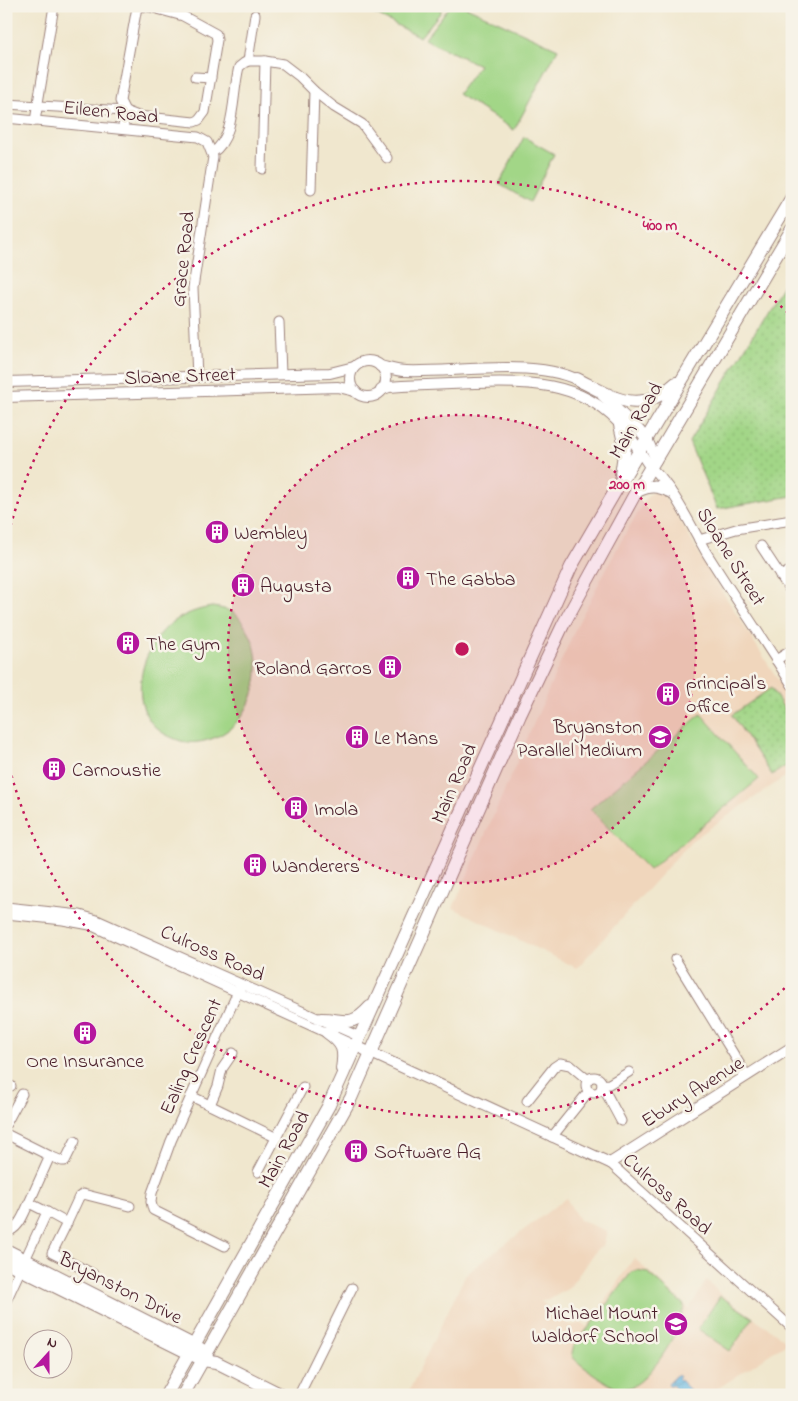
<svg xmlns="http://www.w3.org/2000/svg" width="798" height="1401" viewBox="0 0 798 1401" font-family="'Indie Flower',sans-serif">
<style>
.built{fill:#f0d6bc}
.green{fill:#a2d687;stroke:#767a59}
.park{fill:url(#park-dots);stroke:#767a59}
.water{fill:url(#water-waves);stroke:#586c87}
.lines{fill:none;stroke-linecap:round;stroke-linejoin:round}
.minor-casing{stroke:#9d837c;stroke-width:11}
.tertiary-casing{stroke:#9d837c;stroke-width:12}
.secondary-casing{stroke:#9d837c;stroke-width:14}
.minor{stroke:#fff;stroke-width:9}
.tertiary{stroke:#fff;stroke-width:10}
.secondary{stroke:#fff;stroke-width:12}
.ring{fill:none;stroke:#c2185b;stroke-width:2.5;stroke-dasharray:2.5 5}
.labels{text-anchor:middle;stroke-width:5;stroke-linejoin:round;paint-order:stroke}
.street-label{font-size:20px;fill:#4a1f2b;stroke:#f7f3e8}
.poi-label{font-size:20px;fill:#4a1f2b;stroke:#f7f3e8;text-anchor:start}
.centre{fill:#c2185b;stroke:#f7f3e8;stroke-width:2.5}
.ring-label{font-size:15px;text-anchor:middle;font-weight:bold;fill:#c2185b;stroke:#f7f3e8;stroke-width:5;stroke-linejoin:round;paint-order:stroke}
</style>
<defs>
<pattern id="park-dots" width="8" height="8" patternUnits="userSpaceOnUse" patternTransform="scale(1.25)"><rect width="8" height="8" fill="#a2d687"/><path d="M2 2h.1M6 6h.1" fill="none" stroke="#8db775" stroke-width="1.8" stroke-linecap="round"/></pattern>
<pattern id="water-waves" width="16" height="10" patternUnits="userSpaceOnUse" patternTransform="scale(1.25)"><rect width="16" height="10" fill="#67b9e3"/><path d="M0 5q4-4 8 0t8 0" fill="none" stroke="#5796b8"/></pattern>
</defs>
<rect width="100%" height="100%" fill="#f7f3e8"/>
<filter id="ink" filterUnits="userSpaceOnUse"><feTurbulence type="fractalNoise" baseFrequency=".02" numOctaves="2"/><feDisplacementMap in="SourceGraphic" scale="10" xChannelSelector="R" yChannelSelector="G"/><feConvolveMatrix kernelMatrix="1 2 1 2 8 2 1 2 1" color-interpolation-filters="sRGB"/></filter>
<filter id="wash" filterUnits="userSpaceOnUse"><feTurbulence type="fractalNoise" baseFrequency=".0096" numOctaves="4" result="noise"/><feDisplacementMap in="SourceGraphic" scale="20" xChannelSelector="R" yChannelSelector="G"/><feGaussianBlur stdDeviation="1.12" result="paint"/><feColorMatrix in="noise" values="0 0 0 0 0 0 0 0 0 0 0 0 0 0 0 0 0 1.4 0 .05"/><feComposite in="paint" operator="in"/></filter>
<g filter="url(#wash)">
<rect width="100%" height="100%" fill="#f0e7ce"/>
<g class="built">
<polygon points="654,491 661,493 673,509 708,569 792,702 792,772 691,841 577,968 453,908 576,627 620,543 647,497"/>
<polygon points="566,1198 579,1220 607,1231 603,1246 598,1248 569,1288 549,1300 541,1301 566,1323 572,1325 582,1323 587,1327 634,1258 689,1309 707,1280 719,1293 788,1342 708,1395 407,1395 465,1276 476,1266"/>
</g>
<g class="green">
<polygon points="367,6 441,6 441,12 420,37 365,9"/>
<polygon points="450,6 464,6 558,49 514,130 458,94 479,65 424,39"/>
<polygon points="524,137 554,154 530,202 499,184"/>
<path d="M212,607c7,1 15,2 22,6 6,4 10,12 14,18 21,36 5,94 -37,108 -9,3 -20,5 -30,2 -12,-4 -23,-9 -31,-20 -21,-30 -5,-79 23,-99 12,-8 25,-13 39,-15z"/>
<polygon points="701,714 759,779 649,870 590,809"/>
<path d="M637,1270l10,2 37,33v2c-2,8 -4,16 -7,23 -8,17 -30,53 -49,58 -3,1 -8,1 -11,0 -7,-2 -42,-26 -44,-31 -2,-4 0,-8 1,-11l57,-73z"/>
<polygon points="720,1296 753,1318 730,1351 698,1329"/>
</g>
<g class="park">
<polygon points="792,270 792,496 717,509 689,442"/>
<polygon points="771,688 792,721 792,762 772,775 732,715"/>
</g>
<polygon class="water" points="678,1374 680,1376 678,1378 690,1390 685,1395 682,1395 672,1385 670,1386 668,1384"/>
</g>
<g filter="url(#ink)">
<g class="lines">
<g class="minor-casing">
<g id="minor">
<polyline points="248,61 255,15"/>
<polyline points="195,77 211,78"/>
<polyline points="6,104 125,111 138,116 194,122 199,120 205,112 217,40 216,34 183,16 150,7 136,6"/>
<polyline points="6,118 198,137 207,142 213,157 193,288 197,377"/>
<polyline points="35,121 54,6"/>
<polyline points="123,129 125,111 120,101 137,7"/>
<path d="M212,153c24,-15 20,-60 27,-86l5,-4 4,-2h17l18,3 17,13 14,14 20,16 28,17 25,34"/>
<polyline points="262,169 265,61"/>
<polyline points="311,190 314,91"/>
<polyline points="279,322 281,374"/>
<path d="M651,468c21,17 41,60 55,84 28,45 58,88 86,133"/>
<polyline points="699,540 736,529 792,520"/>
<polyline points="761,546 792,593"/>
<polyline points="780,576 792,570"/>
<polyline points="776,660 792,650"/>
<polyline points="6,907 80,915 97,920 360,1037"/>
<polyline points="6,914 63,920 90,925 356,1046"/>
<polyline points="675,959 747,1076"/>
<circle cx="594" cy="1085" r="8"/>
<polyline points="6,1085 11,1086"/>
<polyline points="602,1085 609,1084 629,1072"/>
<polyline points="601,1089 606,1093 621,1121"/>
<polyline points="191,1096 277,1138"/>
<polyline points="527,1101 554,1067 560,1063 570,1065 588,1080"/>
<polyline points="210,1105 218,1086 222,1069 233,1053"/>
<polyline points="6,1124 22,1094"/>
<polyline points="6,1134 50,1156 29,1203 47,1212 6,1301"/>
<polyline points="552,1137 589,1091"/>
<polyline points="50,1156 62,1161 65,1161 75,1141"/>
<polyline points="610,1163 792,1328"/>
<polyline points="258,1172 303,1087"/>
<polyline points="47,1212 67,1223 79,1197 83,1194 130,1206"/>
<polyline points="67,1223 52,1253 93,1274"/>
<path d="M6,1232c13,-2 18,-19 23,-29"/>
<polyline points="225,1246 153,1210 151,1202 152,1193 171,1141 240,987"/>
<polyline points="299,1395 352,1288"/>
</g>
</g>
<g class="tertiary-casing">
<g id="tertiary">
<circle cx="368" cy="379" r="18"/>
<path d="M380,366c9,2 17,5 26,5 49,2 136,-14 177,12"/>
<polyline points="6,382 330,373 354,367"/>
<path d="M381,390l8,-3 13,-1c24,-1 49,-2 73,-3 51,-2 104,-2 143,39 13,14 22,30 33,46"/>
<polyline points="602,395 639,430 647,439 656,460"/>
<polyline points="6,397 338,387 355,391"/>
<polyline points="356,1046 610,1163 792,1047"/>
</g>
</g>
<g class="secondary-casing">
<g id="secondary">
<path d="M577,379c38,19 61,38 99,4"/>
<polyline points="620,425 625,447 621,475"/>
<path d="M636,492c12,-7 21,-7 33,-1"/>
<path d="M321,1019c24,0 29,10 49,-12"/>
<path d="M327,1032c17,12 18,18 15,37"/>
<polyline points="6,1250 201,1349"/>
<polyline points="6,1262 203,1360 216,1362 282,1395"/>
<polyline points="166,1395 329,1105 571,567 620,483 792,197"/>
<polyline points="183,1395 351,1098 520,715 563,625 636,492 792,229"/>
</g>
</g>
<use href="#minor" class="minor"/>
<use href="#tertiary" class="tertiary"/>
<use href="#secondary" class="secondary"/>
</g>
</g>
<circle cx="462" cy="649" r="234" fill="#c2185b" fill-opacity=".12"/>
<g class="ring">
<circle cx="462" cy="649" r="234"/>
<path d="M790 983A468 468 0 0 1 7 758M7 540A468 468 0 0 1 790 315"/>
</g>
<defs>
<g id="building-disc" transform="scale(1.25)"><circle r="9.5" fill="#b5179e" stroke="#f7f3e8"/><path d="M-4-6H4V6H1V3H-1V6H-4ZM-2.5-4.3h1.7v1.8h-1.7ZM.8-4.3h1.7v1.8H.8ZM-2.5-1h1.7V.8h-1.7ZM.8-1h1.7V.8H.8Z" fill="#fff"/></g>
<g id="school-disc" transform="scale(1.25)"><circle r="9.5" fill="#b5179e" stroke="#f7f3e8"/><path d="M0-5L7-2L0 1L-7-2ZM-4 1L0 2.5L4 1V4Q0 6-4 4Z" fill="#fff"/></g>
</defs>
<g fill-rule="evenodd">
<use href="#building-disc" x="217" y="532"/>
<use href="#building-disc" x="408" y="578"/>
<use href="#building-disc" x="243" y="585"/>
<use href="#building-disc" x="128" y="643"/>
<use href="#building-disc" x="390" y="667"/>
<use href="#building-disc" x="668" y="694"/>
<use href="#building-disc" x="357" y="737"/>
<use href="#school-disc" x="660" y="737"/>
<use href="#building-disc" x="54" y="769"/>
<use href="#building-disc" x="296" y="808"/>
<use href="#building-disc" x="255" y="865"/>
<use href="#building-disc" x="85" y="1033"/>
<use href="#building-disc" x="356" y="1151"/>
<use href="#school-disc" x="676" y="1324"/>
</g>
<g class="labels">
<g class="street-label">
<text transform="translate(111 111) rotate(6)" y="7">Eileen Road</text>
<text transform="translate(182 259) rotate(-84)" y="7">Grace Road</text>
<text transform="translate(180 375) rotate(-2)" y="7">Sloane Street</text>
<text transform="translate(635 420) rotate(-59)" y="7">Main Road</text>
<text transform="translate(732 556) rotate(58)" y="7">Sloane Street</text>
<text transform="translate(453 783) rotate(-66)" y="7">Main Road</text>
<text transform="translate(213 952) rotate(24)" y="7">Culross Road</text>
<text transform="translate(190 1056) rotate(-66)" y="7">Ealing Crescent</text>
<text transform="translate(692 1091) rotate(-32)" y="7">Ebury Avenue</text>
<text transform="translate(283 1149) rotate(-61)" y="7">Main Road</text>
<text transform="translate(668 1193) rotate(42)" y="7">Culross Road</text>
<text transform="translate(121 1287) rotate(27)" y="7">Bryanston Drive</text>
</g>
<g class="poi-label">
<text x="234" y="539">Wembley</text>
<text x="426" y="585">The Gabba</text>
<text x="260" y="592">Augusta</text>
<text x="146" y="650">The Gym</text>
<text x="372" y="674" text-anchor="end">Roland Garros</text>
<text x="686" y="689">principal's<tspan x="686" dy="23">office</tspan></text>
<text x="642" y="733" text-anchor="end">Bryanston<tspan x="642" dy="23">Parallel Medium</tspan></text>
<text x="374" y="744">Le Mans</text>
<text x="72" y="776">Carnoustie</text>
<text x="314" y="815">Imola</text>
<text x="272" y="872">Wanderers</text>
<text x="85" y="1067" text-anchor="middle">One Insurance</text>
<text x="374" y="1158">Software AG</text>
<text x="658" y="1319" text-anchor="end">Michael Mount<tspan x="658" dy="23">Waldorf School</tspan></text>
</g>
</g>
<circle cx="462" cy="649" r="8" class="centre"/>
<g class="ring-label">
<text x="660" y="230">400 m</text>
<text x="627" y="489">200 m</text>
</g>
<rect width="798" height="1401" fill="none" stroke="#f7f3e8" stroke-width="25"/>
<g transform="translate(48 1354) rotate(21)"><circle r="24" fill="#f7f3e8" stroke="#b29e9c"/>
<path d="M0-4L9 19L0 12L-9 19Z" fill="#b5179e"/>
<text y="-8" font-size="14" font-weight="bold" text-anchor="middle" fill="#4a1f2b">N</text>
</g>
</svg>
